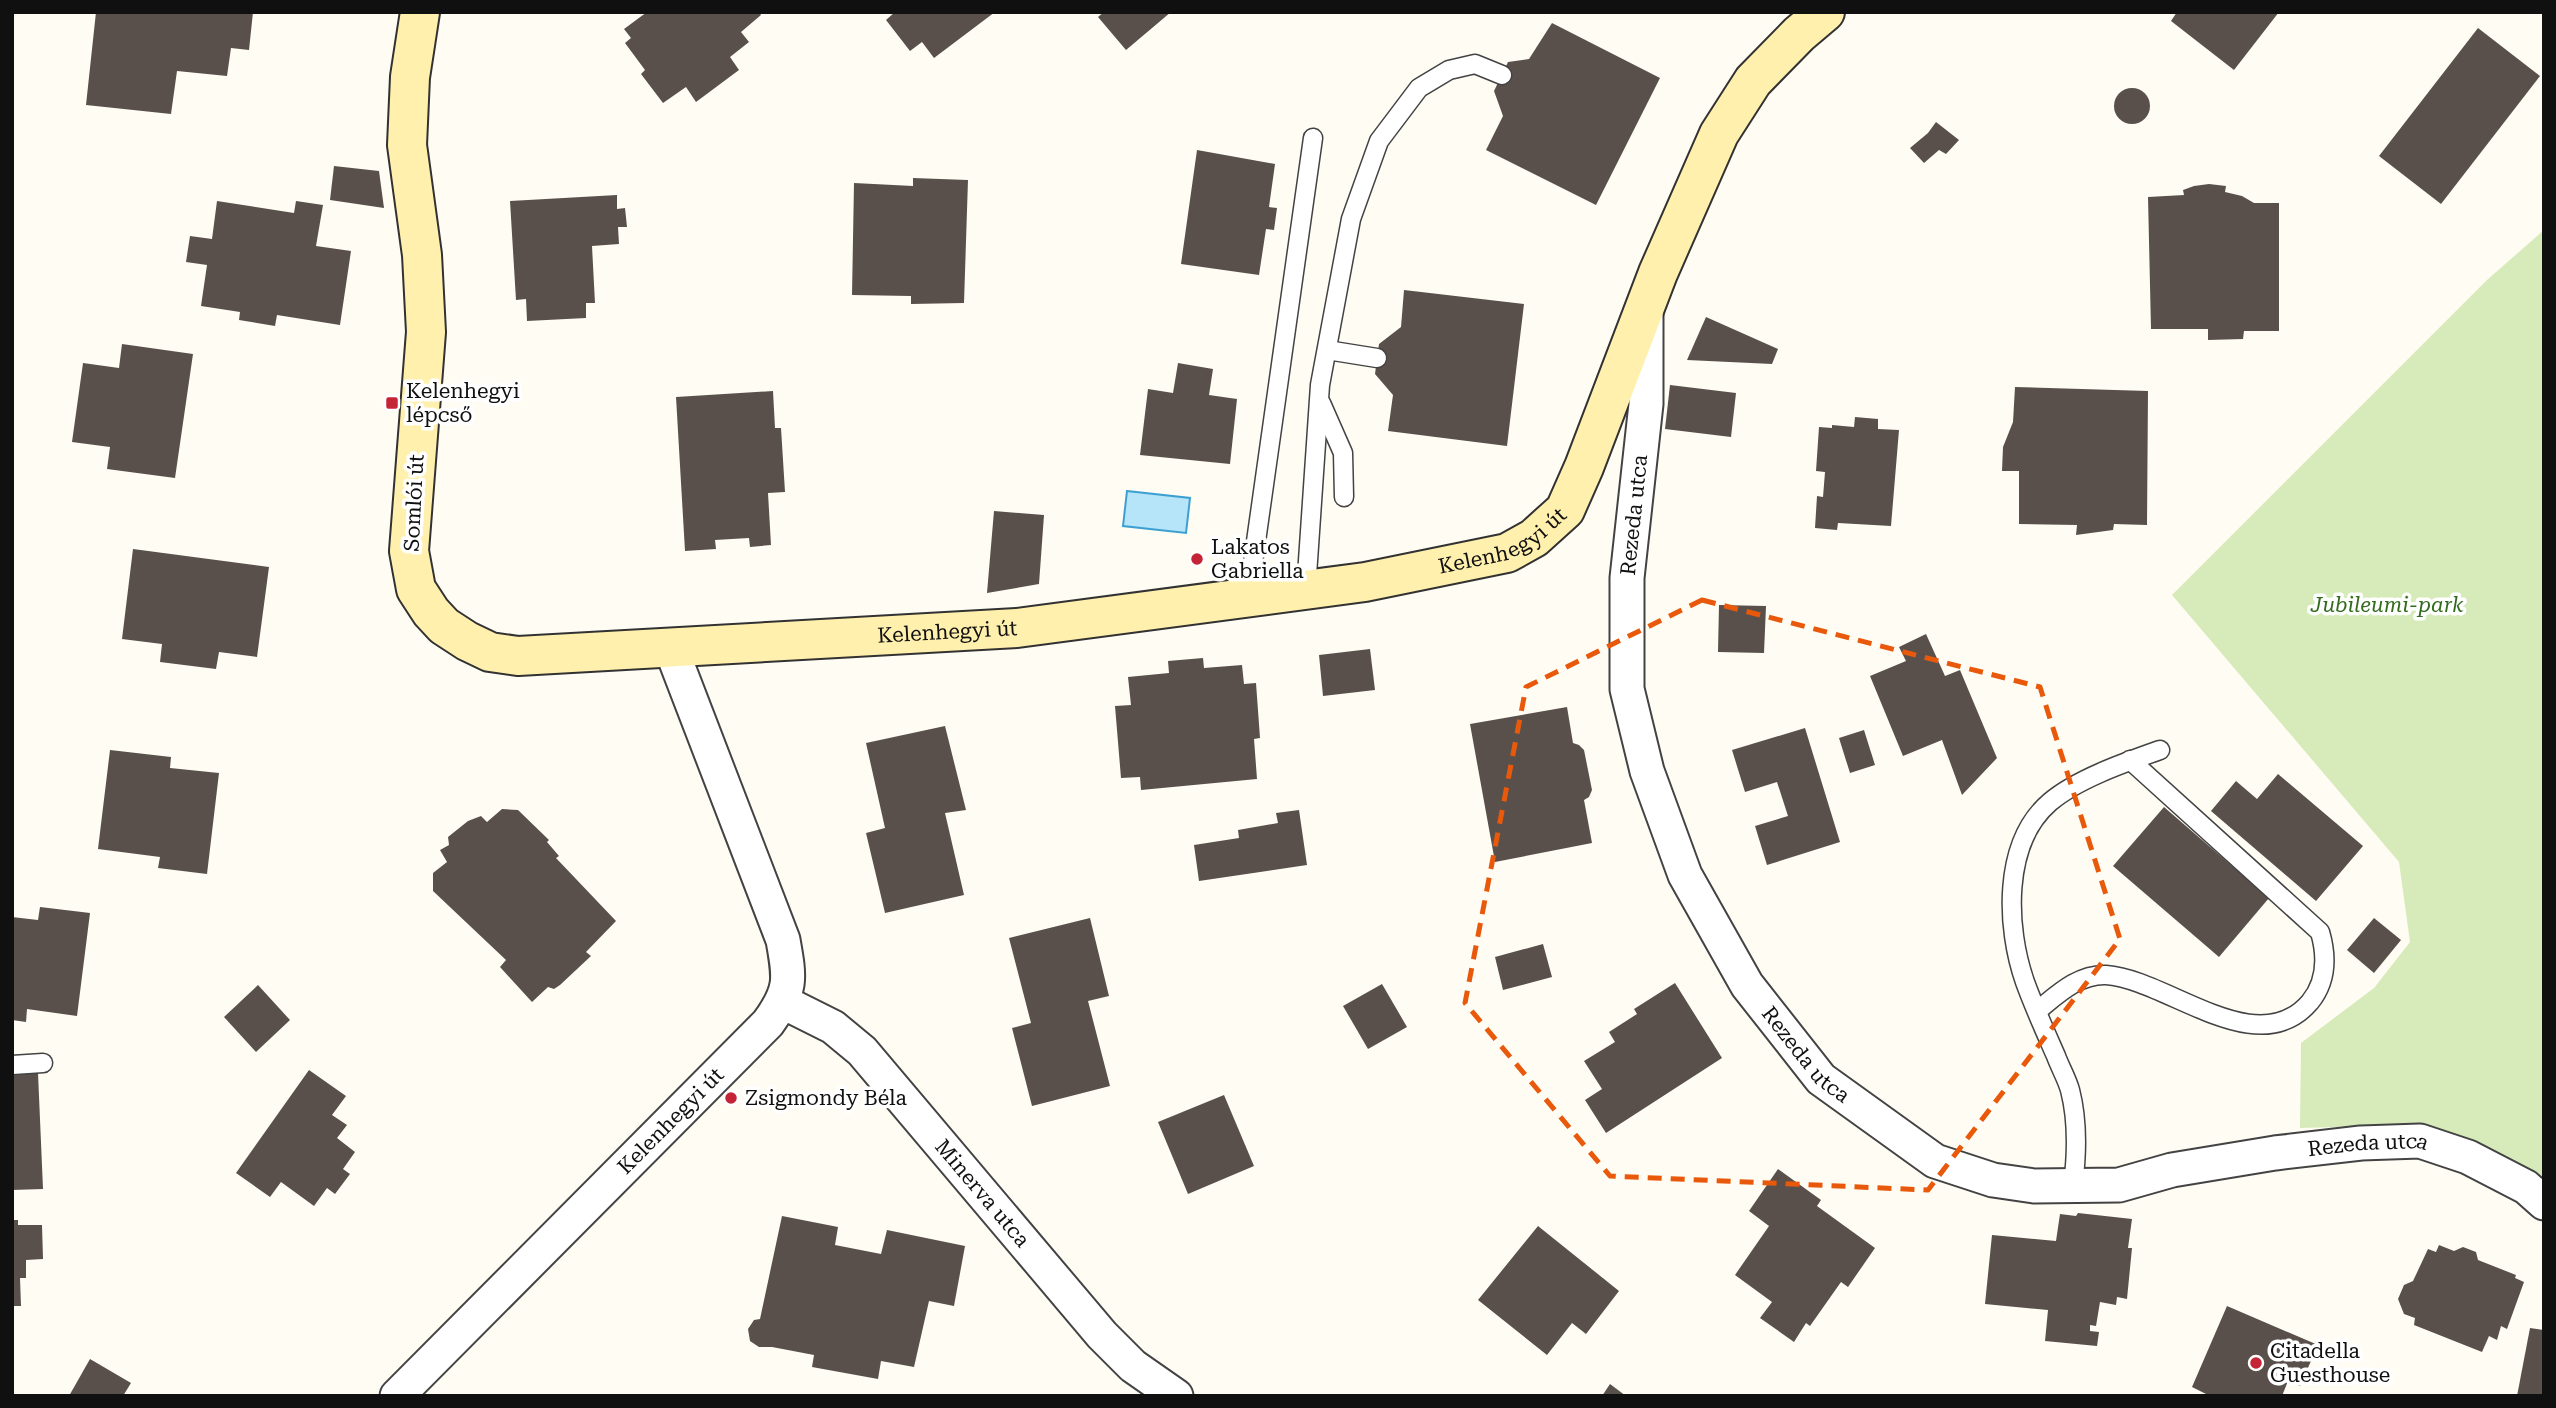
<svg xmlns="http://www.w3.org/2000/svg" width="2556" height="1408" viewBox="0 0 2556 1408" font-family="'Roboto Serif',serif">
<style>
.green{fill:#d7ebba}
.water{fill:#b6e4f8;stroke:#3ba0d1;stroke-width:2}
.building{fill:#59504c}
.lines{fill:none;stroke-linecap:round;stroke-linejoin:round}
.lane-casing{stroke:#434343;stroke-width:21}
.street-casing{stroke:#434343;stroke-width:37}
.secondary-casing{stroke:#323232;stroke-width:42}
.lane{stroke:#fff;stroke-width:18}
.street{stroke:#fff;stroke-width:33}
.secondary{stroke:#fff0ae;stroke-width:38}
.marked{fill:none;stroke:#e8590c;stroke-width:5;stroke-dasharray:14 9;stroke-linejoin:round}
.poi-dot{fill:#c52336;stroke:#fff;stroke-width:2.5}
.labels{text-anchor:middle;stroke-width:7;stroke-linejoin:round;paint-order:stroke}
.poi-label{font-size:21px;fill:#101010;stroke:#fff;text-anchor:start}
.street-label{font-size:21px;fill:#101010;stroke:#fff}
.park-label{font-size:21px;font-style:italic;fill:#336b1d;stroke:#fff}
</style>
<rect width="100%" height="100%" fill="#fffcf3"/>
<polygon class="green" points="2544,230 2544,1181 2470,1140 2412,1125 2300,1128 2301,1043 2374,988 2410,942 2399,862 2172,595 2487,280"/>
<polygon class="water" points="1127,491 1190,498 1186,533 1123,526"/>
<g class="building">
<polygon points="96,12 253,12 249,50 231,48 227,76 177,71 171,114 86,105"/>
<polygon points="647,12 759,12 761,15 741,32 749,42 730,57 739,70 696,102 686,87 663,103 641,74 645,70 625,43 631,38 624,29"/>
<polygon points="895,12 995,12 934,58 922,42 910,51 886,20"/>
<polygon points="1104,12 1171,12 1126,50 1098,17"/>
<polygon points="2177,12 2279,12 2234,70 2171,21"/>
<polygon points="1552,23 1660,78 1596,205 1486,150 1503,116 1494,91 1508,62 1529,59"/>
<polygon points="2478,28 2540,76 2441,204 2379,156"/>
<circle cx="2132" cy="106" r="18"/>
<polygon points="1936,122 1959,140 1946,154 1939,150 1924,163 1910,148 1928,133"/>
<polygon points="1197,150 1275,164 1269,207 1277,208 1274,230 1266,229 1259,275 1181,264"/>
<polygon points="334,166 379,171 384,208 330,200"/>
<polygon points="913,178 968,180 964,303 911,304 911,296 852,295 854,183 913,186"/>
<polygon points="2209,184 2226,186 2225,192 2242,196 2254,203 2279,203 2279,331 2244,331 2243,339 2208,340 2208,329 2151,329 2148,197 2184,195 2183,190 2194,186"/>
<polygon points="617,195 617,209 625,208 627,227 618,227 619,244 592,246 595,303 586,303 586,318 527,321 526,299 516,300 510,201"/>
<polygon points="217,201 294,213 296,201 323,205 316,246 351,251 340,325 277,315 275,326 239,320 240,312 201,306 207,265 186,262 190,236 212,239"/>
<polygon points="1404,290 1524,304 1507,446 1388,431 1393,395 1375,374 1379,344 1401,327"/>
<polygon points="1706,317 1778,349 1772,364 1687,360"/>
<polygon points="122,344 193,354 175,478 107,469 110,447 72,442 83,363 119,368"/>
<polygon points="1178,363 1213,369 1209,395 1237,399 1230,464 1140,455 1148,389 1173,393"/>
<polygon points="1670,385 1736,393 1731,437 1665,429"/>
<polygon points="2015,387 2148,391 2147,525 2114,524 2113,530 2076,535 2077,525 2019,524 2019,471 2002,471 2003,447 2013,422"/>
<polygon points="773,391 775,428 781,428 785,492 768,493 771,545 750,547 749,538 715,540 716,549 685,551 676,397"/>
<polygon points="1855,417 1878,419 1878,429 1899,430 1891,526 1838,523 1837,530 1815,528 1817,496 1823,497 1825,472 1816,471 1819,427 1832,428 1832,425 1854,427"/>
<polygon points="994,511 1044,515 1039,584 987,593"/>
<polygon points="133,549 269,567 257,657 219,652 216,669 160,662 162,644 122,639"/>
<polygon points="1719,605 1766,606 1764,653 1718,652"/>
<polygon points="1926,634 1945,676 1960,670 1997,758 1962,795 1942,740 1903,756 1870,676 1906,661 1899,647"/>
<polygon points="1370,649 1375,690 1323,696 1319,655"/>
<polygon points="1203,658 1204,668 1242,665 1244,684 1256,683 1260,738 1254,739 1257,779 1141,790 1140,777 1121,778 1115,706 1131,705 1128,677 1169,673 1168,661"/>
<polygon points="1567,707 1573,743 1579,745 1584,750 1592,790 1589,797 1584,800 1592,843 1495,862 1470,724"/>
<polygon points="945,726 966,810 945,813 964,895 885,913 866,833 885,828 866,743"/>
<polygon points="1805,728 1840,842 1767,865 1755,826 1788,816 1777,782 1745,792 1732,750"/>
<polygon points="1864,730 1875,765 1850,773 1839,738"/>
<polygon points="110,750 171,757 170,768 219,773 207,874 158,868 160,857 98,849"/>
<polygon points="2278,774 2363,846 2316,901 2211,811 2236,781 2257,799"/>
<polygon points="2164,807 2269,898 2219,957 2113,866"/>
<polygon points="502,809 518,810 549,840 547,842 559,856 556,858 616,921 586,952 591,956 560,985 554,989 548,987 532,1002 500,967 506,960 433,891 433,873 447,862 440,850 449,845 448,837 468,821 481,816 487,822"/>
<polygon points="1299,810 1307,865 1199,881 1194,845 1239,838 1238,830 1278,823 1276,813"/>
<polygon points="40,907 90,913 77,1016 27,1009 26,1022 12,1020 12,917 38,920"/>
<polygon points="1090,918 1109,996 1088,1001 1110,1086 1032,1106 1012,1028 1031,1023 1009,938"/>
<polygon points="2374,918 2401,940 2374,973 2347,950"/>
<polygon points="1543,944 1552,977 1503,990 1495,957"/>
<polygon points="1675,983 1722,1058 1606,1133 1585,1100 1602,1089 1584,1061 1615,1042 1609,1032 1637,1014 1634,1009"/>
<polygon points="1382,984 1407,1027 1368,1049 1343,1006"/>
<polygon points="258,985 290,1020 256,1052 224,1017"/>
<polygon points="309,1070 346,1096 332,1115 347,1125 337,1138 355,1152 343,1169 350,1174 335,1194 327,1188 314,1206 281,1182 270,1197 236,1173"/>
<polygon points="38,1073 43,1189 12,1190 12,1074"/>
<polygon points="1224,1095 1254,1166 1188,1194 1158,1122"/>
<polygon points="1778,1169 1821,1200 1817,1206 1875,1248 1848,1287 1841,1282 1810,1326 1806,1323 1794,1342 1760,1318 1772,1302 1735,1275 1769,1226 1749,1211"/>
<polygon points="2078,1213 2132,1219 2128,1248 2132,1248 2127,1299 2117,1297 2116,1305 2100,1302 2096,1326 2090,1325 2090,1331 2099,1332 2097,1346 2045,1341 2048,1310 1985,1304 1992,1235 2056,1241 2060,1214 2076,1216"/>
<polygon points="782,1216 838,1227 835,1245 881,1254 887,1230 965,1246 954,1306 929,1301 914,1367 881,1361 878,1379 812,1367 814,1355 772,1347 759,1347 750,1341 748,1329 754,1320 760,1319"/>
<polygon points="12,1220 18,1220 18,1225 42,1225 43,1259 26,1260 26,1278 20,1278 21,1306 12,1306"/>
<polygon points="1538,1226 1619,1291 1586,1334 1572,1323 1547,1355 1478,1300"/>
<polygon points="2439,1245 2454,1251 2463,1247 2476,1252 2478,1260 2516,1275 2515,1278 2524,1282 2507,1329 2501,1326 2497,1340 2489,1336 2482,1352 2414,1325 2415,1318 2404,1314 2398,1299 2404,1285 2413,1281 2428,1249 2436,1252"/>
<polygon points="2227,1306 2318,1345 2300,1386 2288,1381 2282,1396 2210,1396 2192,1387"/>
<polygon points="2530,1328 2544,1330 2544,1396 2517,1396"/>
<polygon points="90,1359 131,1383 123,1396 69,1396"/>
<polygon points="1610,1384 1626,1396 1602,1396"/>
</g>
<g class="lines">
<g class="lane-casing">
<g id="lane">
<polyline points="1327,350 1377,358"/>
<polyline points="1321,403 1343,453 1344,497"/>
<polyline points="1306,590 1320,385 1351,219 1379,141 1419,88 1449,70 1475,64 1502,75"/>
<polyline points="1248,598 1313,138"/>
<path d="M2037,1011c20,-16 41,-37 69,-36 61,4 151,89 204,27 17,-21 17,-46 10,-70l-190,-172"/>
<polyline points="12,1065 43,1063"/>
<path d="M2073,1185c4,-31 5,-64 -3,-95 -3,-11 -10,-23 -14,-34 -11,-25 -22,-49 -31,-74 -19,-54 -23,-139 25,-180 27,-23 76,-40 110,-52"/>
</g>
</g>
<g class="street-casing">
<g id="street">
<path id="s1" d="M1646,314v90l-19,174v111l20,82 38,104 62,110 74,94 114,82 58,19 41,6 85,-1 53,-15 103,-17 86,-10 59,-2 48,16 58,30 18,16"/>
<path id="s2" d="M783,1002l50,25 29,24 240,284 31,31 43,30"/>
<path id="s3" d="M397,1396l371,-373c24,-33 22,-44 15,-83l-113,-294"/>
</g>
</g>
<g class="secondary-casing">
<g id="secondary">
<path id="s4" d="M420,12l-10,65 -3,68 15,110 4,77 -17,219 7,38 15,23 13,14 23,15 23,11 28,4 499,-28 348,-46 142,-29 27,-15 31,-28 19,-43 74,-194 61,-139 34,-53 46,-47 26,-22"/>
</g>
</g>
<use href="#lane" class="lane"/>
<use href="#street" class="street"/>
<use href="#secondary" class="secondary"/>
</g>
<path class="marked" d="M1702,600l338,87 80,252 -192,251 -318,-14 -145,-173 61,-316z"/>
<g class="poi-dot">
<rect x="385" y="396" width="14" height="14" rx="3.5"/>
<circle cx="1197" cy="559" r="7"/>
<circle cx="731" cy="1098" r="7"/>
<circle cx="2256" cy="1363" r="7"/>
</g>
<g class="labels">
<g class="poi-label">
<text x="406" y="398">Kelenhegyi<tspan x="406" dy="24">lépcső</tspan></text>
<text x="1211" y="554">Lakatos<tspan x="1211" dy="24">Gabriella</tspan></text>
<text x="745" y="1105">Zsigmondy Béla</text>
<text x="2270" y="1358">Citadella<tspan x="2270" dy="24">Guesthouse</tspan></text>
</g>
<g class="street-label">
<text transform="translate(414 503) rotate(-87)" y="7">Somlói út</text>
<text transform="translate(1634 515) rotate(-84)" y="7">Rezeda utca</text>
<text dy="7" stroke="none"><textPath href="#s4" startOffset="1704">Kelenhegyi út</textPath></text>
<text dy="7" stroke="none"><textPath href="#s4" startOffset="1138">Kelenhegyi út</textPath></text>
<text dy="7" stroke="none"><textPath href="#s1" startOffset="789">Rezeda utca</textPath></text>
<text dy="7" stroke="none"><textPath href="#s3" startOffset="388">Kelenhegyi út</textPath></text>
<text dy="7" stroke="none"><textPath href="#s1" startOffset="1398">Rezeda utca</textPath></text>
<text dy="7" stroke="none"><textPath href="#s2" startOffset="280">Minerva utca</textPath></text>
</g>
<g class="park-label">
<text x="2387" y="612">Jubileumi-park</text>
</g>
</g>
<rect width="2556" height="1408" fill="none" stroke="#101010" stroke-width="28"/>
</svg>
